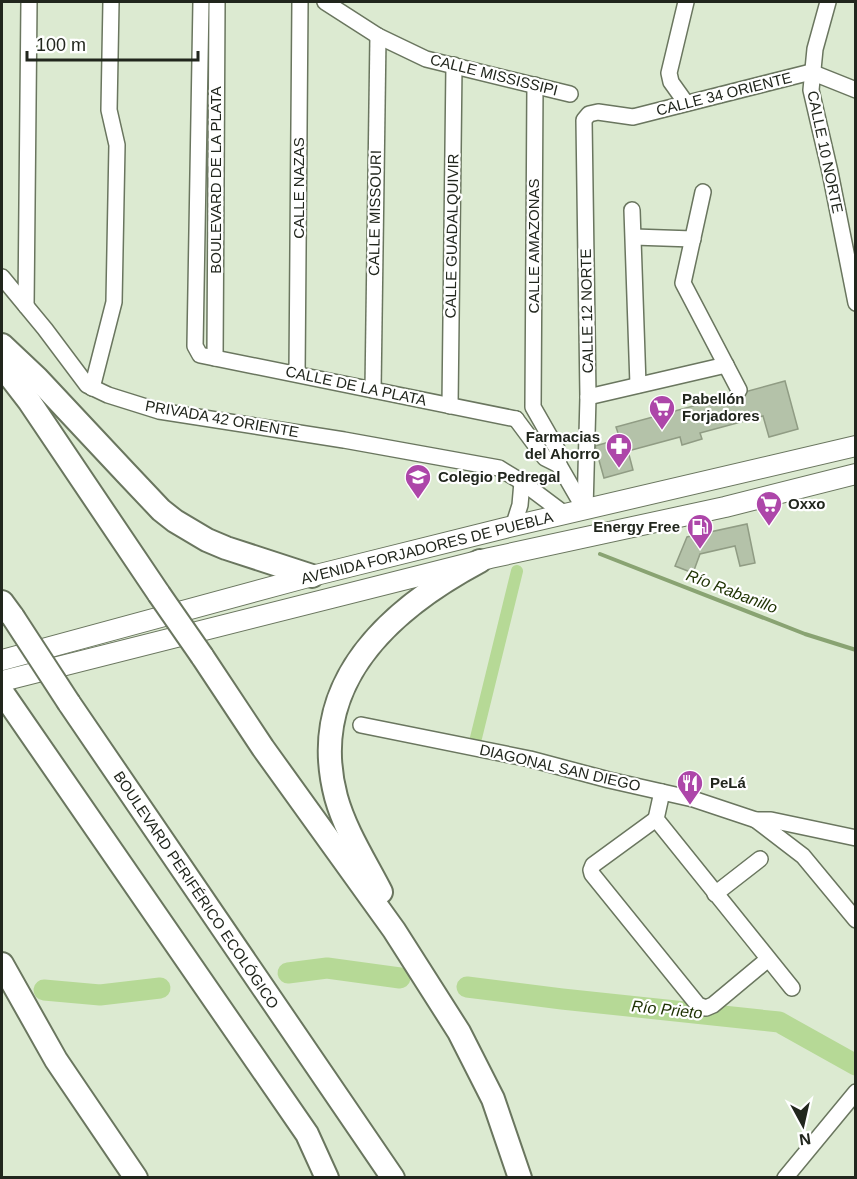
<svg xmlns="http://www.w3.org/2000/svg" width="857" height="1179" viewBox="0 0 857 1179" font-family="Helvetica,sans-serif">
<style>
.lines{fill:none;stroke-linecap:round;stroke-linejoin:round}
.stream{stroke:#89a372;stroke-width:4}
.canal{stroke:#b6d996;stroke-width:12}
.river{stroke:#b6d996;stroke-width:21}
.building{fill:#b4c2a9;stroke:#909c84;stroke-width:1.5}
.minor-casing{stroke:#6a765f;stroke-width:18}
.major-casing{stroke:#6a765f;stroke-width:22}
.highway-casing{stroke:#6a765f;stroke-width:26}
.minor{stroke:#fff;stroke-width:15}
.major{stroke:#fff;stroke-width:20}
.highway{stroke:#fff;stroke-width:22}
.highway-bridge-casing{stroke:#6a765f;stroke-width:26;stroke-linecap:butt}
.highway-bridge{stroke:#fff;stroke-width:22}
.labels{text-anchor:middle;stroke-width:4.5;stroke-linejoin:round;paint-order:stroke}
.street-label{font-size:15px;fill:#21261d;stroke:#fff}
.poi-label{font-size:15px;font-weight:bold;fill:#21261d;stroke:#fff;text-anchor:start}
.water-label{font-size:16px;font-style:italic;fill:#1e3202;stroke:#fff}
</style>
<rect width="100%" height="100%" fill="#dcead1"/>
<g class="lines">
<polyline class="stream" points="600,554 805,634 856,650"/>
<polyline class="canal" points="475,742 517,571"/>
<g class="river">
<polyline points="288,973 327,968 400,978"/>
<polyline points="467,987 562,999 779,1022 856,1065"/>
<polyline points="44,990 100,995 160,988"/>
</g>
</g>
<g class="building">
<polygon points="785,381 798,429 769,437 763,416 700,433 702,439 682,445 680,437 628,451 633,470 604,478 595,446 620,439 616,427"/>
<polygon points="747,524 755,563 740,566 735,546 700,554 693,573 675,566 687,537"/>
</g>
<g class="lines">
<g class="minor-casing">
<g id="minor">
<polyline points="201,2 195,346 200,355 516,419"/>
<polyline points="325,2 378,36 426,59 570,94"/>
<polyline points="686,2 669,73 671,82 686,103"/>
<polyline points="828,2 815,49 811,90 830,172 856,303"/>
<polyline points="535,85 533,407 557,449 559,465 585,510"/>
<polyline points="703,192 683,283 739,390"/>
<polyline points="632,210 638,385"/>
<polyline points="634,237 693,239"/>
<polyline points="2,277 45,329 87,385 108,395 159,411 344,440 499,468 522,482 566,515"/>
<polyline points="26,306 29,2"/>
<polyline points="215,358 217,2"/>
<polyline points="297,374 300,2"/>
<polyline points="92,388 114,302 117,145 109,110 111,2"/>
<polyline points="373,390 378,36"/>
<polyline points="588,397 726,365"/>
<polyline points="450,406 454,65"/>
<polyline points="516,419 545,458 559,465"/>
<polyline points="585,510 588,397 584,120 589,114 598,112 633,117 811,72 856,90"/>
<polyline points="513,527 520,505 522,482"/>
<polyline points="361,725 530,759 609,780 693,799 756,820 771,820 856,838"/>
<polyline points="662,792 656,819 792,988"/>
<polyline points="656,819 593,865 591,870 592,874 698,1005 706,1008 713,1005 767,960"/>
<polyline points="756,820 803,856 856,920"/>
<polyline points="715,894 760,859"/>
<polyline points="785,1178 856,1092"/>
</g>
</g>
<g class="major-casing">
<g id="major">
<polyline points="2,660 312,576 505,528 856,446"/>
<polyline points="2,681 490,558 725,507 856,474"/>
</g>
</g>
<g class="highway-casing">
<g id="highway">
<polyline points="2,345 37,378 126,473 161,510 175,521 207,540 226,548 312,576"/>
<polyline points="2,366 29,401 159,594"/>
<polyline points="2,602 13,617"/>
<polyline points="202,656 263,748 394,930 459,1032 493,1099 520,1178"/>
<polyline points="2,692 307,1134 327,1178"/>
<polyline points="69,703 393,1178"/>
<path d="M381,892c-16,-31 -36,-62 -45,-95 -30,-114 54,-188 144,-236"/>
<polyline points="2,964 56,1060 136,1178"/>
</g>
</g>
<use href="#minor" class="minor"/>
<use href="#major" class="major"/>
<use href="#highway" class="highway"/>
<g class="highway-bridge-casing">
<g id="highway-bridge">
<polyline points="159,594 202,656"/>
<polyline points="13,617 69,703"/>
</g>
</g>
<use href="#highway-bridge" class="highway-bridge"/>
</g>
<defs>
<g id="supermarket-pin" transform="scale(1.35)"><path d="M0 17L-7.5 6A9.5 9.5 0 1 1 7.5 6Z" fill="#ad46a9" stroke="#fff"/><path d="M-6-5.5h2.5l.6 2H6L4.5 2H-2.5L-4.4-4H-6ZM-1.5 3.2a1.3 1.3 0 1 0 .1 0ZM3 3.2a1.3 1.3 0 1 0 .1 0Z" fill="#fff"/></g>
<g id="pharmacy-pin" transform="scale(1.35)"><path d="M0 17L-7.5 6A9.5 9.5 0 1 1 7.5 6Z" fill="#ad46a9" stroke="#fff"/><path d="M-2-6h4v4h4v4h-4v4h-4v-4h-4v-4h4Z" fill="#fff"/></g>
<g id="school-pin" transform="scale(1.35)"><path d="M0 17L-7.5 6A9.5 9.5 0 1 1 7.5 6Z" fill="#ad46a9" stroke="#fff"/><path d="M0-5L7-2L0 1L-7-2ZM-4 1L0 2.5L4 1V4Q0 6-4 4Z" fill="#fff"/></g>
<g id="fuel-pin" transform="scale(1.35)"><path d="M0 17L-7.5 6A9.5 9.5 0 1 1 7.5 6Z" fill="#ad46a9" stroke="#fff"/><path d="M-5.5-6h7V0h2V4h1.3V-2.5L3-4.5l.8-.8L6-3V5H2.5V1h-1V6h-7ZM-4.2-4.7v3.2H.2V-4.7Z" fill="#fff"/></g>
<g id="restaurant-pin" transform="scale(1.35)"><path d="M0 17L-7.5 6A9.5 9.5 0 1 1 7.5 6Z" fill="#ad46a9" stroke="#fff"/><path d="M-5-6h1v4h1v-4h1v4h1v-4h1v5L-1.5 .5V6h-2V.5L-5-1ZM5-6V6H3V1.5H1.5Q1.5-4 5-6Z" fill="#fff"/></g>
</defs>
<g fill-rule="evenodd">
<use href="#supermarket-pin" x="662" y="408"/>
<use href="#pharmacy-pin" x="619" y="446"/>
<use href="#school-pin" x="418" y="477"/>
<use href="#supermarket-pin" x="769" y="504"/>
<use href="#fuel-pin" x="700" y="527"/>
<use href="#restaurant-pin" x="690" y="783"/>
</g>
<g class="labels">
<g class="street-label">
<text transform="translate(494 75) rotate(14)" y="5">CALLE MISSISSIPI</text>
<text transform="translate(724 94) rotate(-14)" y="5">CALLE 34 ORIENTE</text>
<text transform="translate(825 152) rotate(78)" y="5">CALLE 10 NORTE</text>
<text transform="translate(216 180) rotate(-90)" y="5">BOULEVARD DE LA PLATA</text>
<text transform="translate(299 188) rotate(-90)" y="5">CALLE NAZAS</text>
<text transform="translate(375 213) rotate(-89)" y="5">CALLE MISSOURI</text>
<text transform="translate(452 236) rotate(-89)" y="5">CALLE GUADALQUIVIR</text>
<text transform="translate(534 246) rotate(-90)" y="5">CALLE AMAZONAS</text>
<text transform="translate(587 311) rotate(-91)" y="5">CALLE 12 NORTE</text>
<text transform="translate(356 386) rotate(12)" y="5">CALLE DE LA PLATA</text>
<text transform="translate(222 419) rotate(10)" y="5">PRIVADA 42 ORIENTE</text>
<text transform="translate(427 548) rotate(-14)" y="5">AVENIDA FORJADORES DE PUEBLA</text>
<text transform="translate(560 768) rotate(13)" y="5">DIAGONAL SAN DIEGO</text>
<text transform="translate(196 890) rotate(56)" y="5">BOULEVARD PERIFÉRICO ECOLÓGICO</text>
</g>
<g class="poi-label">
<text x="682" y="404">Pabellón<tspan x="682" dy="17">Forjadores</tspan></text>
<text x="600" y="442" text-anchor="end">Farmacias<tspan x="600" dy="17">del Ahorro</tspan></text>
<text x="438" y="482">Colegio Pedregal</text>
<text x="788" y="509">Oxxo</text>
<text x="680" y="532" text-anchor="end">Energy Free</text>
<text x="710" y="788">PeLá</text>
</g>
<g class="water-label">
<text transform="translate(732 591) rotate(21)" y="6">Río Rabanillo</text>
<text transform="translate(667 1009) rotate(6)" y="6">Río Prieto</text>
</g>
</g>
<rect width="857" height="1179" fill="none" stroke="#21261d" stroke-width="6"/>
<g transform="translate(803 1125) rotate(172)" stroke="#ffffff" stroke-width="4.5" paint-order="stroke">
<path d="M0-4.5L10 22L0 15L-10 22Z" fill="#21261d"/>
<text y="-9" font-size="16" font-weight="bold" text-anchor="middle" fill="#21261d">N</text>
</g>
<path d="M27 51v9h171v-9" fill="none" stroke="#21261d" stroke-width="3"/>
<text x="36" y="51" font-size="18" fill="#21261d" stroke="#ffffff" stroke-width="4.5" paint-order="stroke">100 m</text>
</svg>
